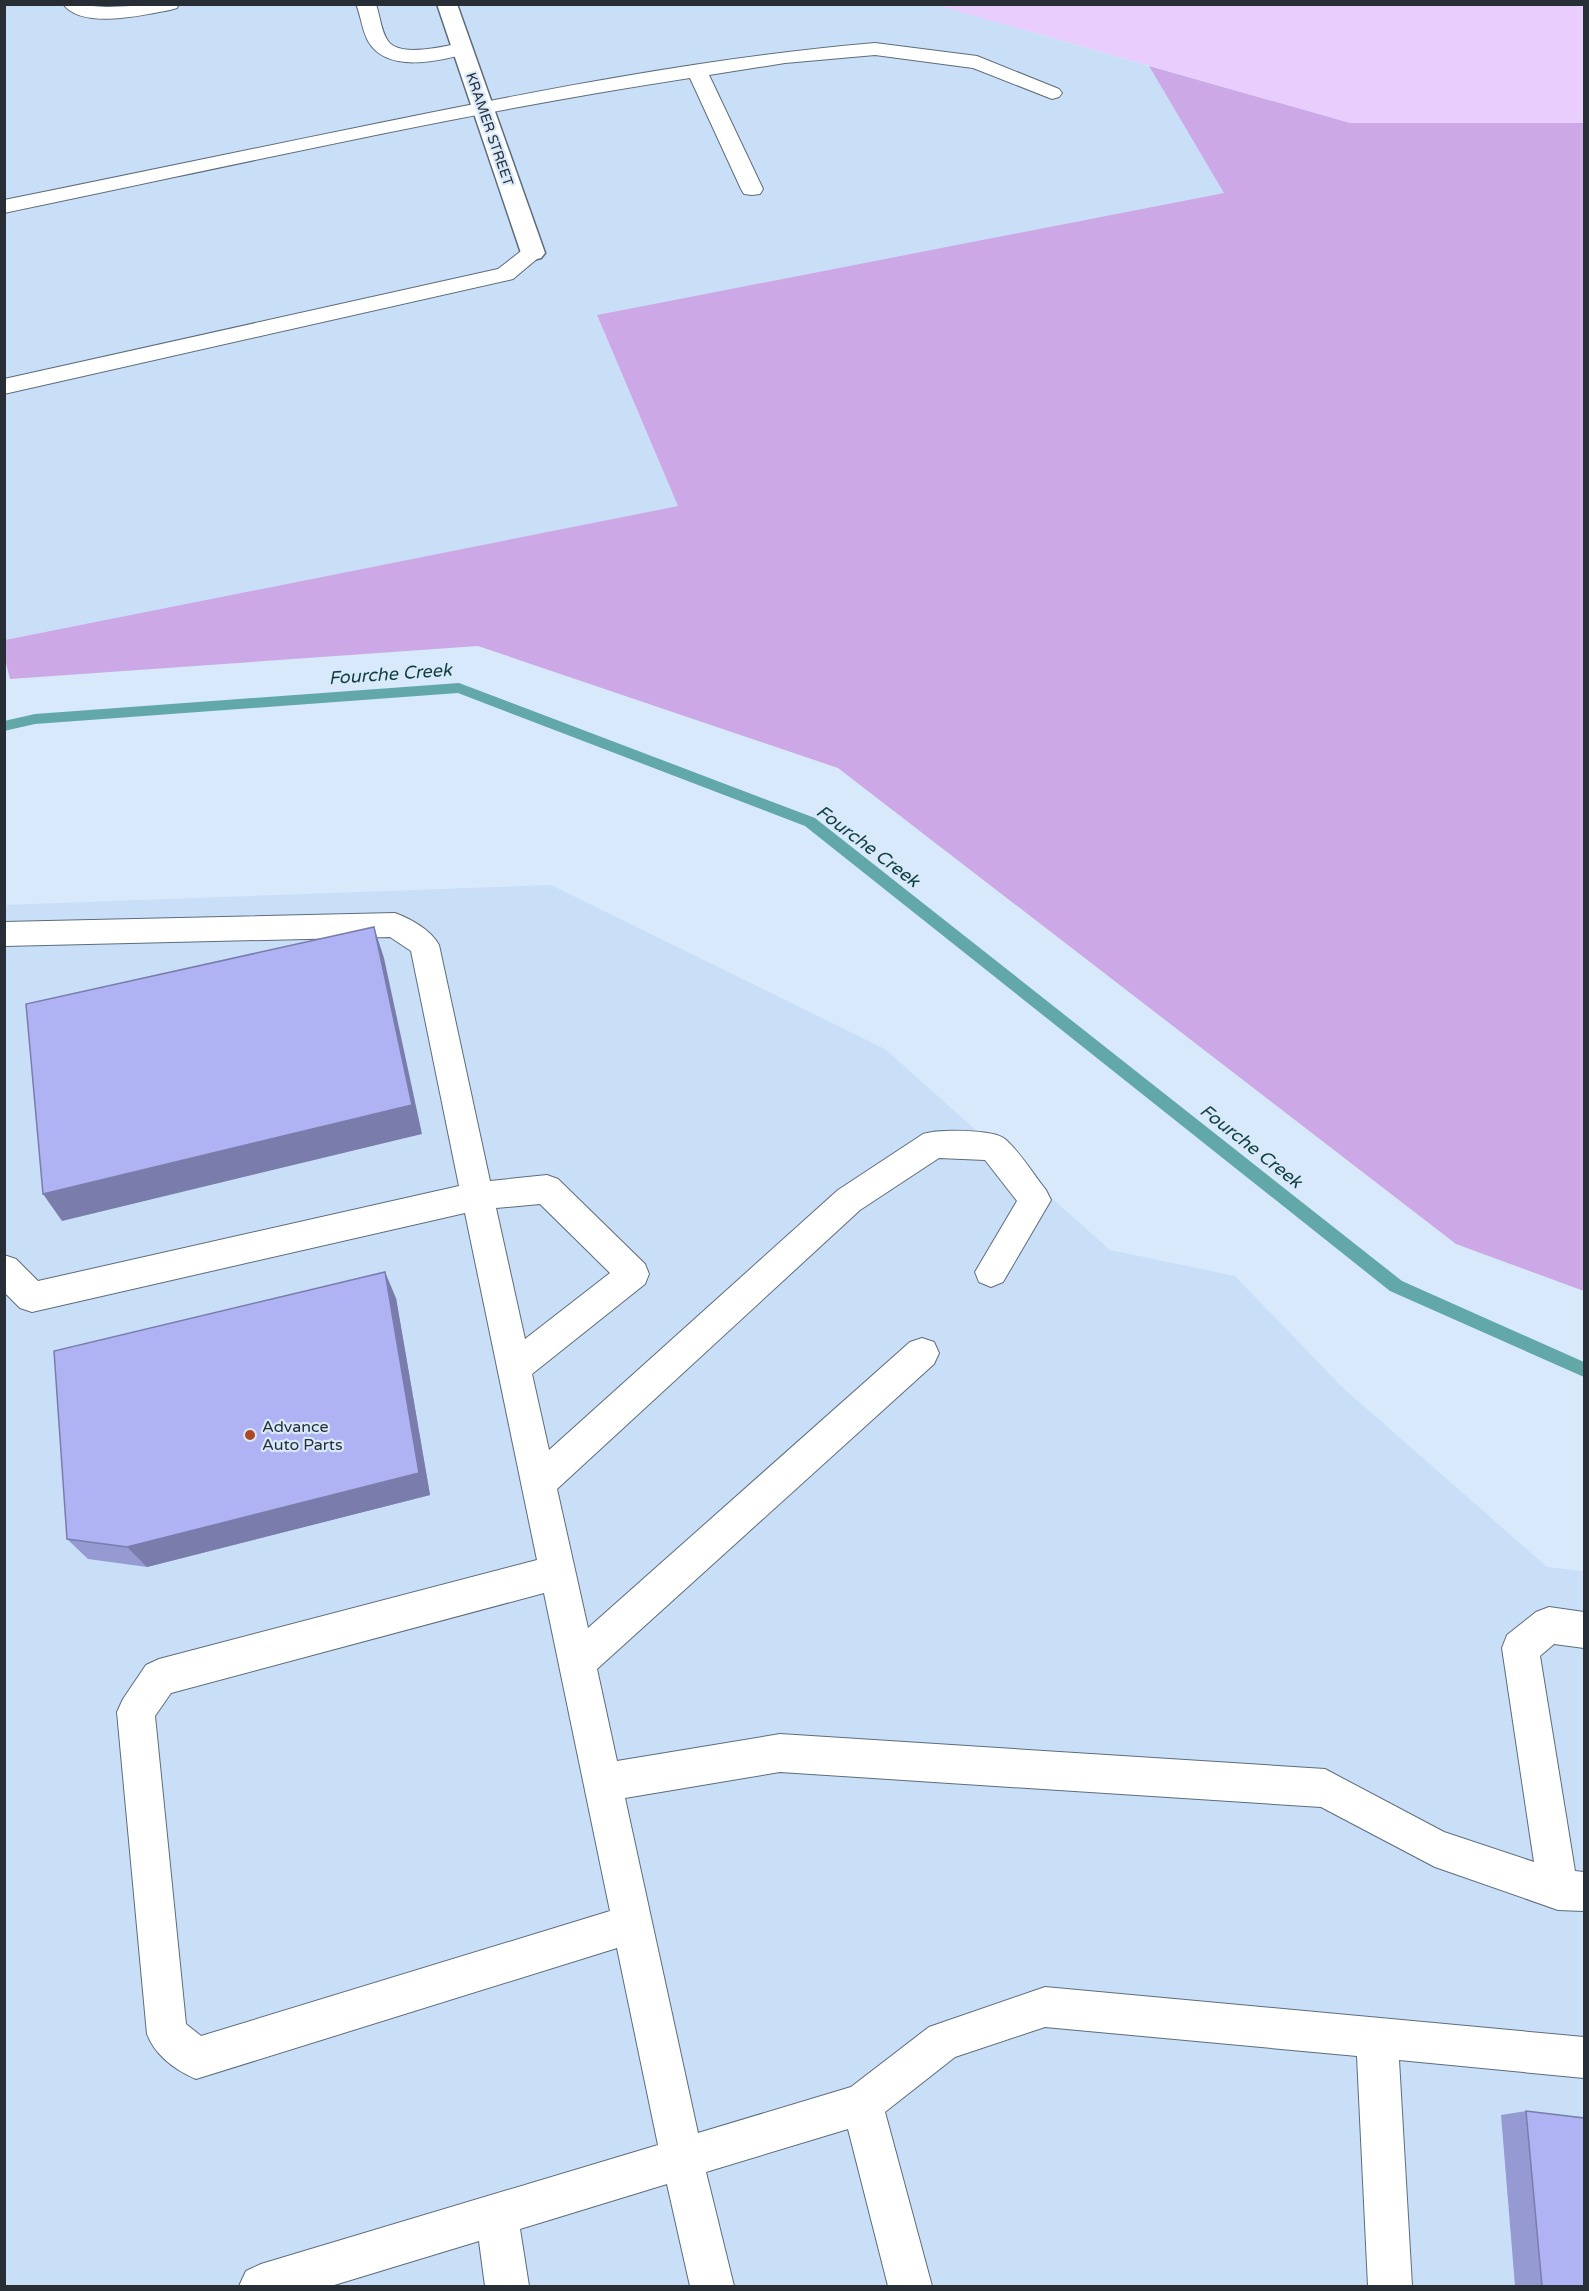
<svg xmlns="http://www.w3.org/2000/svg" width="1589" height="2291" viewBox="0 0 1589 2291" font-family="'Varela Round',sans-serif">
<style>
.built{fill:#c9dff8}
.green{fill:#e8cdfd}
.forest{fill:#cca9e6}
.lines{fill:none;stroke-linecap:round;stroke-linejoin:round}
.stream{fill:#62a8a8;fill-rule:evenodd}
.lane-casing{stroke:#5d6c7c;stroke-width:2}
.street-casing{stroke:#5d6c7c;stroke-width:3}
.lane{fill:#fff;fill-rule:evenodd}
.street{fill:#fff;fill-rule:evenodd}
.wall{fill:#969ad2}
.shaded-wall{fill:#7a7dab}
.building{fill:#afb3f4;stroke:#7a7dab;stroke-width:1.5}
.poi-dot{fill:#af4723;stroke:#d8e9fc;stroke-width:2}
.labels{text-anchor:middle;stroke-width:4.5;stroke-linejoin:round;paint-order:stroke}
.far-street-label{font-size:14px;fill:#272e35;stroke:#d8e9fc}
.poi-label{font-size:16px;fill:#272e35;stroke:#d8e9fc;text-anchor:start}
.water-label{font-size:18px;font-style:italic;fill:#0f3e3d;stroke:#d8e9fc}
</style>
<rect width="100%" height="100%" fill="#d8e9fc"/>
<g class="built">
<polygon points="5,5 937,5 1149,66 1225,193 597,315 678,506 5,640"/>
<polygon points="551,885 885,1049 1110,1250 1235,1276 1341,1386 1547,1567 1584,1571 1584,2286 5,2286 4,905"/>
</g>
<polygon class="green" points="937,5 1584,5 1584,123 1350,123"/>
<polygon class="forest" points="1149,66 1350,123 1584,123 1584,1291 1456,1244 838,768 478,646 10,679 5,659 5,640 678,506 597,315 1224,193"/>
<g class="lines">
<polygon class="stream" points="459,683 815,818 1402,1281 1584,1362 1584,1377 1390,1291 805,826 458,693 35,724 4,731 4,721 35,714"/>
<g class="lane-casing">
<g id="lane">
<path d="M63,4l44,3 72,-3 -2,4 -7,2c-27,5 -88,20 -107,-6z"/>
<path d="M356,4h20c4,12 5,27 12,37 12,17 56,5 74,2l7,2 3,4 -3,4c-30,8 -82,21 -101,-12 -6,-11 -7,-25 -12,-37z"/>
<path d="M875,43l102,13 82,33 3,4 -3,4 -7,2 -79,-31 -98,-13 -90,8 -76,12 54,114 -3,5 -8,1 -8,-1 -3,-5 -51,-111c-230,35 -458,88 -686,135v-13c119,-24 238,-49 356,-73 171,-35 341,-69 515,-84z"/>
<polygon points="533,246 541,248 544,253 513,279 4,394 4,379 498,269 525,248"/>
<path d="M395,913c16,6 36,17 44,32l51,236 57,-6 11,4 87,85 4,10 -4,10 -113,90 17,76 289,-260 85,-56c14,-5 71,-5 82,5 16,14 28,35 41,51l5,10 -48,82 -12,5 -12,-5 -4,-10 42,-71 -32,-41 -46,-2 -79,52 -303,279 31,139 322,-286 12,-4 12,4 5,11 -5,11 -337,305 20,92 163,-27 545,35 119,63 90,30 -32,-214 5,-13 29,-23 13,-5 35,5v36l-30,-4 -14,12 35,215 9,1v39l-26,-1 -123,-43 -114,-60 -541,-35 -155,26 73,335 153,-46 78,-60 116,-40 539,50v41l-185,-18 13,226h-44l-11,-230 -312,-29 -90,30 -70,55 47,174h-44l-40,-157 -142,43 28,114h-44l-23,-102 -147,45 9,57h-44l-6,-45 -148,45h-92l7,-15 15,-7 397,-119 -41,-197 -421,131c-21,-9 -41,-24 -49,-45l-30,-322 6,-13 23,-34 13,-6 378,-99 -72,-347 -433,99 -12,-4 -16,-16v-37l12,4 22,22 421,-95 -48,-235 -21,-14 -386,9v-24zM540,1204l70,69 -85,66 -29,-131zM544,1593l66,318 -409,125 -15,-12 -31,-308 16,-23z"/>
</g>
</g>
<g class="street-casing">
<polygon id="street" points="437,4 457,4 545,253 541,258 533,260 525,258 521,253"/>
</g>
<use href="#lane" class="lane"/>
<use href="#street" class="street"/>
</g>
<g class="wall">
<polygon points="396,1298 430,1495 147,1567 88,1559 67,1539"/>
<polygon points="1526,2111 1584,2286 1515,2286 1501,2115"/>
</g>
<g class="shaded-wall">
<polygon points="374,927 384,958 422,1134 62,1221 43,1194"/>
<polygon points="385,1272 396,1298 430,1495 147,1567 127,1547"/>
</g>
<g class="building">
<polygon points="374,927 412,1105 43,1194 26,1004"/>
<polygon points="385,1272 419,1473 127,1547 67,1539 54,1351"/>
<polygon points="1526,2111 1584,2118 1584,2286 1542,2286"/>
</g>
<circle class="poi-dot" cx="250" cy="1435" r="6"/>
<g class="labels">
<g class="far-street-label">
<text transform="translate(490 129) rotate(71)" y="5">KRAMER STREET</text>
</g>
<g class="poi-label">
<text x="262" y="1432">Advance<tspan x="262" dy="18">Auto Parts</tspan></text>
</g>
<g class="water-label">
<text transform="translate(390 674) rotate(-4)" y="6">Fourche Creek</text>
<text transform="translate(868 846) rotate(37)" y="6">Fourche Creek</text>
<text transform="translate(1251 1146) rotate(38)" y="6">Fourche Creek</text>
</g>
</g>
<rect width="1589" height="2291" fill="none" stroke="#272e35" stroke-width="12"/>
</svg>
